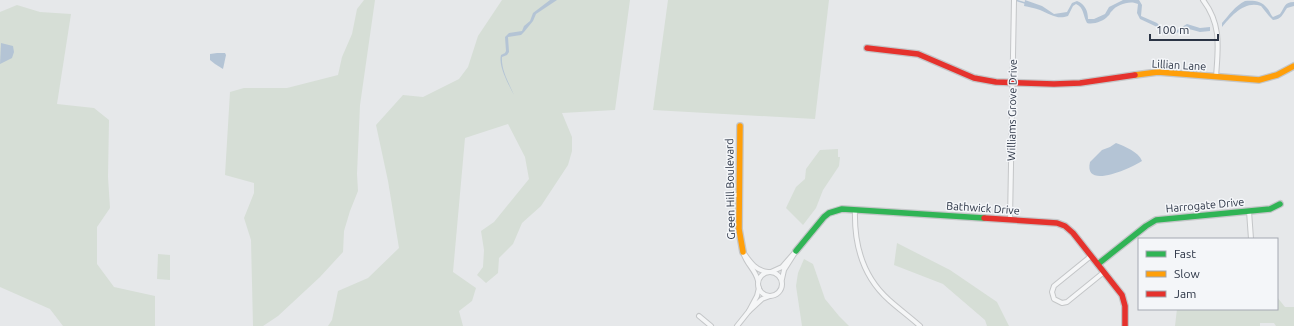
<svg xmlns="http://www.w3.org/2000/svg" width="1294" height="326" viewBox="0 0 1294 326" font-family="Ubuntu,sans-serif">
<style>
.green{fill:#d6ded6}
.water{fill:#b4c4d5}
.lines{fill:none;stroke-linecap:round;stroke-linejoin:round}
.stream{stroke:#b4c4d5;stroke-width:1.5}
.street-casing{stroke:#c4c6c8;stroke-width:6}
.fast-casing{stroke:#c4c6c8;stroke-width:8}
.slow-casing{stroke:#c4c6c8;stroke-width:8}
.jam-casing{stroke:#c4c6c8;stroke-width:8}
.street{stroke:#f5f6f7;stroke-width:4}
.fast{stroke:#30b455;stroke-width:5.5}
.slow{stroke:#ff9f0a;stroke-width:5.5}
.jam{stroke:#e5322d;stroke-width:5.5}
.labels{text-anchor:middle;stroke-width:3;stroke-linejoin:round;paint-order:stroke}
.street-label{font-size:11px;fill:#2b3445;stroke:#f4f6f9}
</style>
<rect width="100%" height="100%" fill="#e6e8ea"/>
<g class="green">
<polygon points="364,0 375,0 360,105 357,174 358,191 350,211 344,231 343,252 320,277 278,316 263,326 253,326 251,240 244,218 254,193 254,183 225,175 230,92 244,88 287,88 338,75 342,57 352,34 357,9"/>
<polygon points="502,0 630,0 615,110 562,113 572,137 572,151 568,165 541,206 522,223 513,244 499,258 498,273 486,283 477,275 483,267 484,250 481,231 494,222 529,179 525,157 508,124 465,138 453,272 476,288 472,301 459,311 463,326 328,326 332,320 338,291 368,278 399,248 388,181 376,125 403,95 423,97 459,79 468,67 478,36"/>
<polygon points="668,0 829,0 815,119 653,110"/>
<polygon points="17,5 40,12 71,14 57,104 94,108 109,120 108,177 110,208 97,227 97,264 114,287 155,296 155,326 63,326 50,309 0,287 0,12"/>
<polygon points="838,149 838,157 840,157 839,166 823,190 816,208 803,225 786,208 796,187 805,179 806,169 820,150"/>
<polygon points="897,243 950,270 997,302 1009,326 987,326 985,320 943,284 894,265"/>
<polygon points="158,254 170,255 170,280 157,279"/>
<polygon points="804,259 813,264 825,299 839,316 849,326 802,326 796,286 798,273"/>
<polygon points="1277,297 1285,307 1294,307 1294,326 1276,326 1274,323 1260,323 1260,326 1175,326 1177,309 1277,309"/>
</g>
<g class="water">
<path d="M550,0h7l-21,14 -3,7 -9,11 -3,3 -13,2 1,15 -2,3 -5,2c-1,13 7,26 12,38 -5,-10 -16,-29 -13,-40l4,-2 1,-2 -1,-14 4,-4 13,-2 2,-5 6,-5 3,-8z"/>
<path d="M1025,0l17,6 12,8 13,-2 5,-9 5,-2c8,3 11,10 11,18h6l11,-5 4,-7 14,-7h16l3,5 -1,11 16,7 9,9 11,-2 10,-6 13,4 10,-1v4l-10,1 -11,-3 -16,5h-10l-8,-8 -15,-7 -3,-6 1,-9c-7,-4 -21,0 -26,7 -2,1 -2,4 -4,5 -4,5 -15,9 -21,7 -4,-7 -3,-16 -11,-19l-3,2 -5,10c-11,4 -18,-2 -28,-6 -5,-2 -11,-3 -16,-4z"/>
<path d="M1245,1c8,-1 17,0 22,7 3,3 3,6 6,9l7,-3c5,-7 4,-12 14,-12v4l-7,2c-5,7 -5,11 -14,12l-4,-4 -8,-10c-16,-6 -30,10 -39,21v-4c7,-8 13,-17 23,-22z"/>
<polygon points="1,43 13,46 14,52 12,58 0,64"/>
<polygon points="217,53 225,53 226,55 223,69 215,64 210,60 210,54"/>
<path d="M1116,143c8,3 23,9 26,18 -9,6 -59,30 -52,1l12,-12 8,-3z"/>
</g>
<g class="lines">
<polyline class="stream" points="1015,0 1025,3"/>
<g class="street-casing">
<g id="street">
<path d="M1203,0c19,25 15,48 13,77"/>
<polyline points="731,195 739,195"/>
<path d="M855,210c-1,34 7,66 34,90 10,9 21,17 31,26"/>
<polyline points="1249,211 1251,239"/>
<polyline points="1010,220 1014,0"/>
<polyline points="1091,256 1054,286 1052,292 1054,299 1062,303 1067,302 1104,272"/>
<polyline points="771,272 782,267 796,251 784,270 782,279"/>
<circle cx="770" cy="284" r="12"/>
<path d="M758,281c-2,-11 -12,-17 -15,-29 7,10 13,19 25,20"/>
<polyline points="759,288 757,296 749,311 762,299 770,296"/>
<polyline points="699,316 711,326"/>
<polyline points="737,326 749,311"/>
</g>
</g>
<g class="fast-casing">
<g id="fast">
<polyline points="796,251 824,217 829,213 842,209 984,218"/>
<polyline points="1098,264 1146,226 1156,220 1270,209 1280,204"/>
</g>
</g>
<g class="slow-casing">
<g id="slow">
<polyline points="1135,75 1158,72 1259,80 1277,75 1294,66"/>
<polyline points="740,126 739,229 743,252"/>
</g>
</g>
<g class="jam-casing">
<g id="jam">
<polyline points="867,48 918,54 974,78 996,82 1054,84 1080,83 1135,75"/>
<polyline points="984,218 1057,223 1065,226 1073,233 1122,295 1125,306 1125,326"/>
</g>
</g>
<use href="#street" class="street"/>
<use href="#fast" class="fast"/>
<use href="#slow" class="slow"/>
<use href="#jam" class="jam"/>
</g>
<g class="labels">
<g class="street-label">
<text transform="translate(1179 65) rotate(3)" y="4">Lillian Lane</text>
<text transform="translate(1012 110) rotate(-89)" y="4">Williams Grove Drive</text>
<text transform="translate(730 189) rotate(-91)" y="4">Green Hill Boulevard</text>
<text transform="translate(1205 205) rotate(-5)" y="4">Harrogate Drive</text>
<text transform="translate(983 208) rotate(4)" y="4">Bathwick Drive</text>
</g>
</g>
<rect x="1138" y="238" width="140" height="72" fill="#f4f6f9" stroke="#a4a8b1"/>
<rect x="1146" y="251" width="20" height="6" fill="#30b455" stroke="#a4a8b1"/>
<text x="1174" y="258" font-size="12" fill="#2b3445">Fast</text>
<rect x="1146" y="271" width="20" height="6" fill="#ff9f0a" stroke="#a4a8b1"/>
<text x="1174" y="278" font-size="12" fill="#2b3445">Slow</text>
<rect x="1146" y="291" width="20" height="6" fill="#e5322d" stroke="#a4a8b1"/>
<text x="1174" y="298" font-size="12" fill="#2b3445">Jam</text>
<path d="M1150 34v6h68v-6" fill="none" stroke="#2b3445" stroke-width="2"/>
<text x="1156" y="34" font-size="12" fill="#2b3445" stroke="#f4f6f9" stroke-width="3" paint-order="stroke">100 m</text>
</svg>
